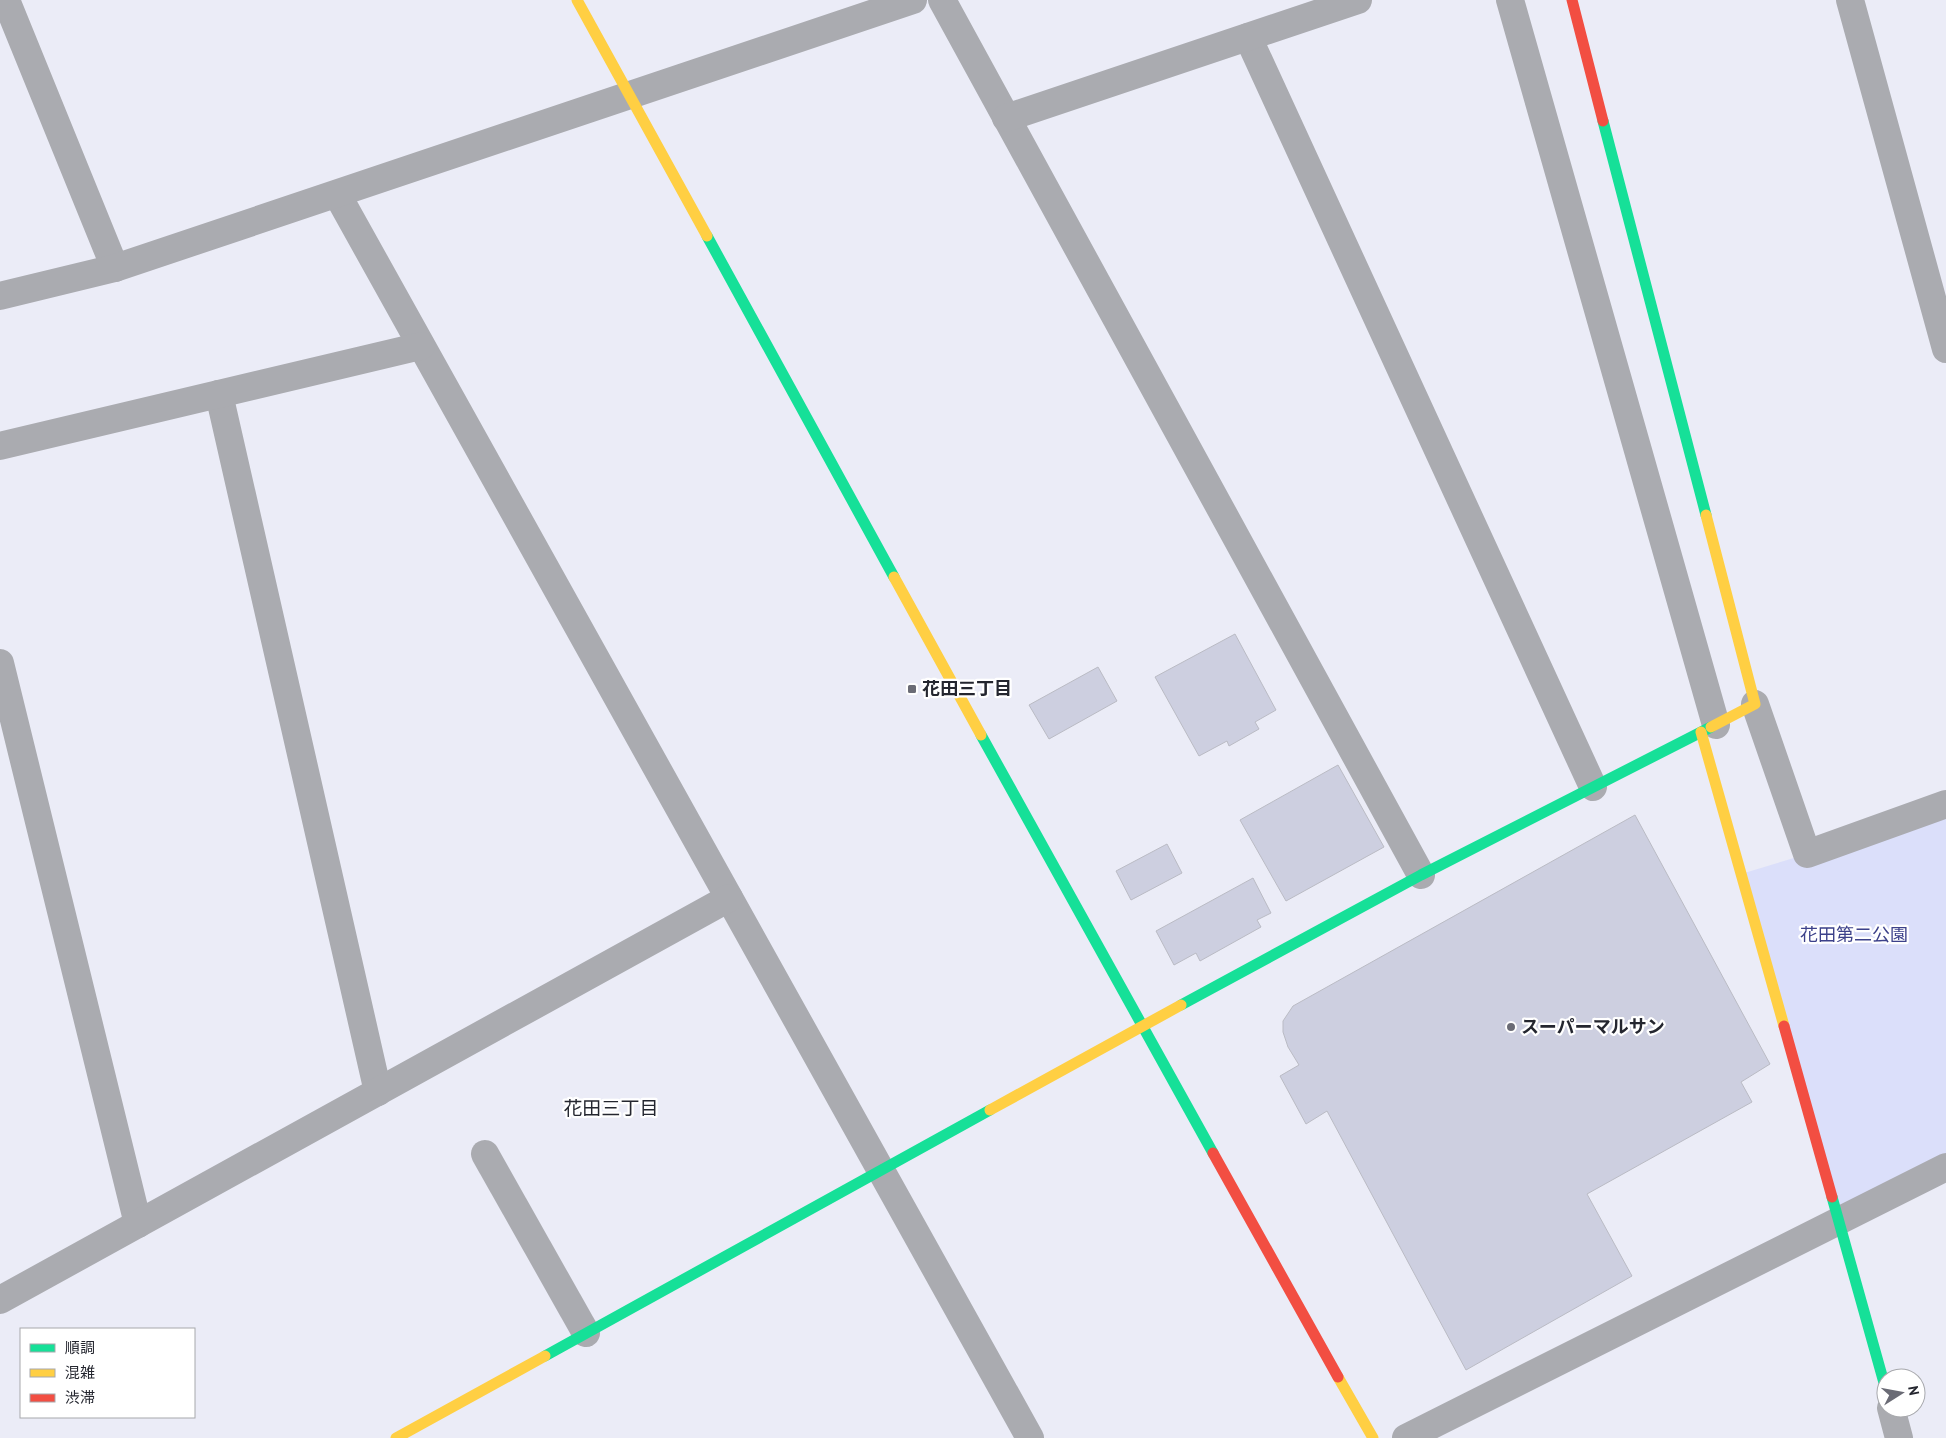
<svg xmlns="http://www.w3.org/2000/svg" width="1946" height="1438" viewBox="0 0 1946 1438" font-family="'PT Sans','Noto Sans JP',sans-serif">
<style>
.green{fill:#dbdffa}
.building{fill:#cdcfe0;stroke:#babbc4}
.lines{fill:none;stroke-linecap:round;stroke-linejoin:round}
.street{stroke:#aaabb0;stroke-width:28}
.fast{stroke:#16e098;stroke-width:11}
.slow{stroke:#ffcf43;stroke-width:11}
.jam{stroke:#f24e42;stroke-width:11}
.poi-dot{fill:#6a6b75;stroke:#fff;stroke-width:2}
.labels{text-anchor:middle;stroke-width:4.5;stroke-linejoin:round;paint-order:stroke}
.poi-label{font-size:18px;font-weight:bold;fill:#24262f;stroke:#fff;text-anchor:start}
.park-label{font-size:18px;fill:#3c418a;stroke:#fff}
.neighbourhood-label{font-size:19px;fill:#24262f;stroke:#fff}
</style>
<rect width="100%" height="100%" fill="#ebecf7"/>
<polygon class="green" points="1946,804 1946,1167 1840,1220 1741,874 1807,854"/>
<g class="building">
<polygon points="1235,634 1276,710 1255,722 1259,729 1229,746 1227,741 1199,756 1155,677"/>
<polygon points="1098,667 1117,701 1049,739 1029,705"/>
<polygon points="1338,765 1384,847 1286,901 1240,820"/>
<polygon points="1635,815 1770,1064 1741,1082 1752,1102 1587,1194 1632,1276 1466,1370 1327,1111 1306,1124 1280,1076 1299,1065 1288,1047 1283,1032 1283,1021 1293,1006"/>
<polygon points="1167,844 1182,873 1131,900 1116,871"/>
<polygon points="1253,878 1271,913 1257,920 1261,927 1200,961 1196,953 1174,965 1156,931"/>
</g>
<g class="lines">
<g class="street">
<polyline points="6,0 115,268"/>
<polyline points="942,0 1421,875"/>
<polyline points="1510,0 1716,725"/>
<polyline points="1850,0 1946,349"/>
<polyline points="1248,37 1593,787"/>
<polyline points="1006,118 1358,0"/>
<polyline points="337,194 1030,1438"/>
<polyline points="0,296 115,268 913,0"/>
<polyline points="219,394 378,1092"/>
<polyline points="0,446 421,346"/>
<polyline points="0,663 138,1224"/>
<polyline points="1755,704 1807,854 1946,804"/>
<polyline points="485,1154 586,1333"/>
<polyline points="0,1300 729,898"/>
<polyline points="1891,1408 1899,1438"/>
<polyline points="1406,1438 1946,1167"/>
</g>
<g class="fast">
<polyline points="1603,121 1706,515"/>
<polyline points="707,236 894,577"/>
<polyline points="981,735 1213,1153"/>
<polyline points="1181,1005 1421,875 1711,727"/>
<polyline points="1832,1197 1886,1390"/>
<polyline points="545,1356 990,1110"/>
</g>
<g class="slow">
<polyline points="577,0 707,236"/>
<polyline points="1706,515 1755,704 1711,727"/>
<polyline points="894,577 981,735"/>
<polyline points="1701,732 1784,1026"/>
<polyline points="990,1110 1181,1005"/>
<polyline points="1338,1377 1373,1438"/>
<polyline points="396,1438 545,1356"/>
</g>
<g class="jam">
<polyline points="1572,0 1603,121"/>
<polyline points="1784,1026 1832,1197"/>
<polyline points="1213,1153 1338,1377"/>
</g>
</g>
<g class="poi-dot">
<rect x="907" y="684" width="10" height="10" rx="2.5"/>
<circle cx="1511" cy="1027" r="5"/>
</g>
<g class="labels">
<g class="poi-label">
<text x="922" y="695">花田三丁目</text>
<text x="1521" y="1033">スーパーマルサン</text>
</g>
<g class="park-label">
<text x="1854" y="941">花田第二公園</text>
</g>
<g class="neighbourhood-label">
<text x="611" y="1115">花田三丁目</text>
</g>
</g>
<rect x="20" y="1328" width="175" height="90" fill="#ffffff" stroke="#a7a8ac"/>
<rect x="30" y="1344" width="25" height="8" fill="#16e098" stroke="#a7a8ac"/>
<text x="65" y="1353" font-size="15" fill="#24262f">順調</text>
<rect x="30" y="1369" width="25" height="8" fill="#ffcf43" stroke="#a7a8ac"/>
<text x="65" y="1378" font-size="15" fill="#24262f">混雑</text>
<rect x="30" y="1394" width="25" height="8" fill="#f24e42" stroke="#a7a8ac"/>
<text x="65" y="1403" font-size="15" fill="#24262f">渋滞</text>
<g transform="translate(1901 1393) rotate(79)"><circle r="24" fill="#ffffff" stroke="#a7a8ac"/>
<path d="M0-4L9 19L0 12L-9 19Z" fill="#6a6b75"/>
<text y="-8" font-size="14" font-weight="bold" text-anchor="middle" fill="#24262f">N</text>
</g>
</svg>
